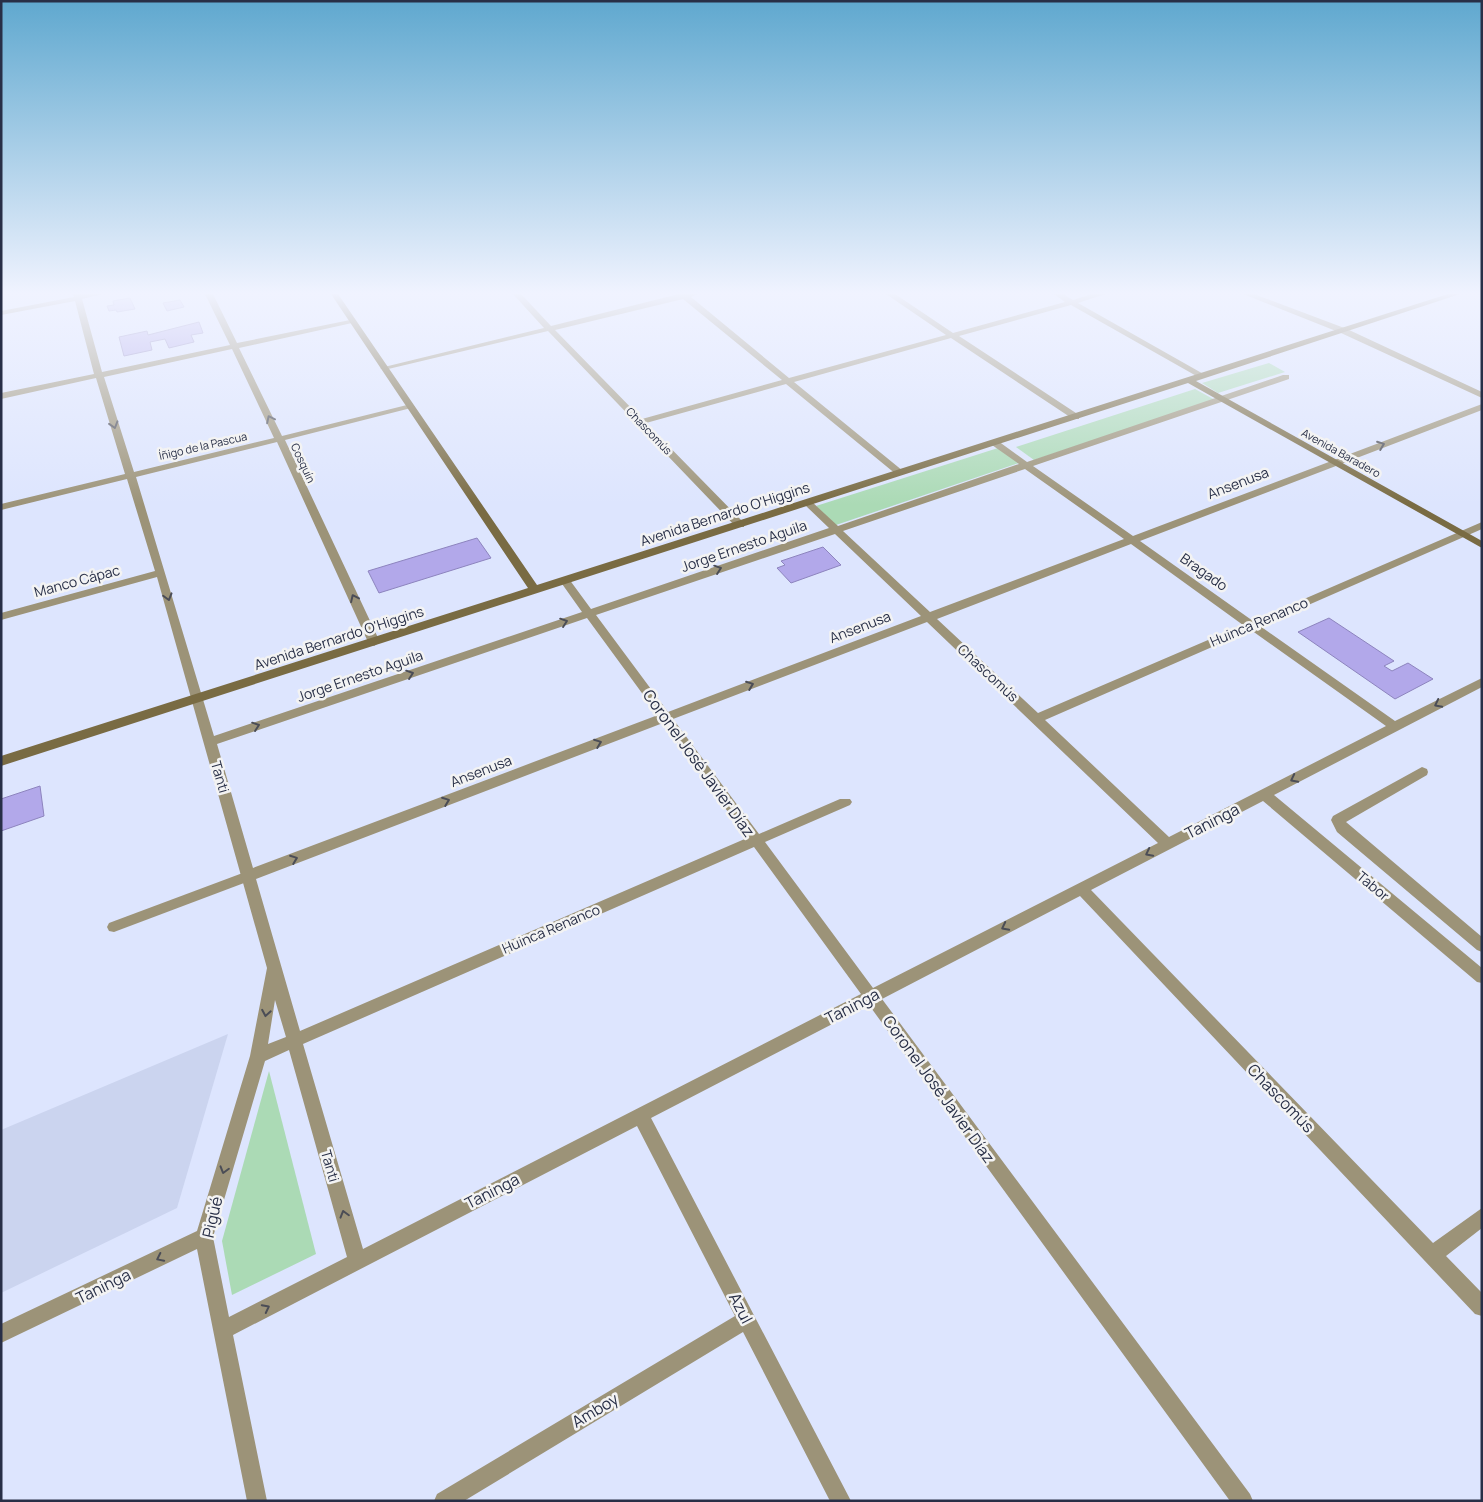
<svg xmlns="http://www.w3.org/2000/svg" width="1483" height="1502" viewBox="0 0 1483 1502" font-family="Manrope,sans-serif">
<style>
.built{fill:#cbd4ef}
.green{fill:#abdab5}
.building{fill:#b2a8ea;stroke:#8d84be}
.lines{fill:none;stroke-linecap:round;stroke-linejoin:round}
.lane{fill:#9c9378;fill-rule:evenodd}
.street{fill:#9c9378;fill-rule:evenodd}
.secondary{fill:#796b43;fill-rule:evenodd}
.oneway{stroke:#4b4d56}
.labels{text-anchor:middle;stroke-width:5;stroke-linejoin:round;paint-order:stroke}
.far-street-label{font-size:11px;fill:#282f47;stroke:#f3f3f3}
.street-label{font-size:14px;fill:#282f47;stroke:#f3f3f3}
.near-street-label{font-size:16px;fill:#282f47;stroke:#f3f3f3}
</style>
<rect width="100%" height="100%" fill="#dde5fe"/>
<polygon class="built" points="228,1034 177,1208 1,1293 1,1130"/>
<g class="green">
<polygon points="1269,363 1285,372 1218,393 1202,383"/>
<polygon points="1195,389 1215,400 1034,460 1016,447"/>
<polygon points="998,448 1019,463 836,525 816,506"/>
<polygon points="269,1071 316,1254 232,1295 222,1241"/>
</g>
<g class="building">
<polygon points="130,298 135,309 117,312 116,310 109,311 107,306 114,305 113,301"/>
<polygon points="180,300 184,307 167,311 163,303"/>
<polygon points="199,322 203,333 191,335 194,342 169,348 165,339 150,342 152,350 124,356 119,337 147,331 148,335"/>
<polygon points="477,538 491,558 379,593 368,571"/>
<polygon points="823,547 841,565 791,583 777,568 785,565 781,561"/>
<polygon points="1329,618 1394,661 1384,666 1392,671 1408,663 1433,679 1395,699 1298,632"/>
<polygon points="40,786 44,816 1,831 1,799"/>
</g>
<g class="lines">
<polygon class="lane" points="248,871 252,872 254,876 252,880 114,932 109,931 107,927 109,923"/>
<g class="street">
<path d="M73,294h29l-20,5 20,73 128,-27 -25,-51h8l24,49 118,-24v4h-3l-113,25 43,88 129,-32 4,3 -130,33 95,202 -6,4 -6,-4 -91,-200 -141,35 78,259 368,-124 -22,-31 1,-2h8l22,30 238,-81 -24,-23v-4h6l27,25 181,-62 -27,-19v-4h6l29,21 256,-87h6v4l-256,87 100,70 349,-132v6l-342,131 113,80 229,-99v7l-222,97 135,95 87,-43v9l-208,108 208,173v15l-5,-1 -214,-181 -172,89 342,353 49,-35v20l-36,28 36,37v23l-7,-2 -395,-418 -198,103 368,495 3,7h-23l-361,-496 -218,113 200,383h-21l-87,-169 -279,169h-30l3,-7 298,-178 -98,-190 -404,209 34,166h-20l-50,-252 -196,94v-19l196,-93 53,-175 17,-88 -110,-391 -156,43v-7l154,-42 -28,-92 -126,31v-6l124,-30 -29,-96 -95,21v-6l93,-19 -19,-73 -74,14v-4l73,-14zM232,349l42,89 -140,34 -30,-95zM1025,469l99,70 -194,73 -87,-81zM835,534l86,82 -253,96 -72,-97zM1131,544l112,81 -205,88 -101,-94zM587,618l71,97 -405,153 -36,-124zM927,622l231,221 -285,145 -108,-146 85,-37 2,-3 -2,-3h-10l-81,35 -86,-115zM1251,630l135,96 -217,111 -124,-117zM663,723l84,115 -447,193 -44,-152zM754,847l107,147 -498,255 -60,-205zM275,1000l11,37 -18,7zM289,1050l58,207 -118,60 -16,-80 52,-176z"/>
<path d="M513,294h8l30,32 128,-32h19l-7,3 98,81 157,-43 -60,-41h9l58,39 112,-31 -11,-8h9l10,6 19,-6h13l-27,9 129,73 -7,2 -129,-73 -112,31 120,79v4h-6l-122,-81 -157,44 109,89v4h-6l-111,-91 -140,39 98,100v4h-8l-188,-196 -164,39 -4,-2 164,-40zM683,299l99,81 -140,39 -87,-89z"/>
<polygon points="1243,294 1254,294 1347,329 1482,392 1482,398 1341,333"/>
<polygon points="1422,767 1427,769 1428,772 1427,775 1346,822 1482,937 1482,952 1477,950 1337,832 1331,820 1333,816"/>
</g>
<polygon class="secondary" points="331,294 338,294 537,585 1448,294 1460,294 1196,381 1482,541 1482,548 1188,383 1,766 1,756 528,588"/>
</g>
<defs><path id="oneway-chevron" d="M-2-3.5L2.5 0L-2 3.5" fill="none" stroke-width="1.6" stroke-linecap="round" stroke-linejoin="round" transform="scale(1.25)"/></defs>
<g class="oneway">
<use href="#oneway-chevron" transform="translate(270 419) rotate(-116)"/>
<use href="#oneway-chevron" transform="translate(114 425) rotate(73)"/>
<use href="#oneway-chevron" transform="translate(1381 445) rotate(-21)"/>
<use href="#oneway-chevron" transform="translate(718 569) rotate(-19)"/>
<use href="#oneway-chevron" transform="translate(168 597) rotate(74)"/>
<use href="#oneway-chevron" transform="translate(354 598) rotate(-115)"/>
<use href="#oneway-chevron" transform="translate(564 622) rotate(-19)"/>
<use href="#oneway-chevron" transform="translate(410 674) rotate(-19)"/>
<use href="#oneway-chevron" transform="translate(750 685) rotate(-21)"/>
<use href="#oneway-chevron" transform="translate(1438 704) rotate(153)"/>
<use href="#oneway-chevron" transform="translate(256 726) rotate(-19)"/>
<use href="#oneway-chevron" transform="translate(598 743) rotate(-21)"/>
<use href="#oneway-chevron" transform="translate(1294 779) rotate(153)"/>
<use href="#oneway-chevron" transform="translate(446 801) rotate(-21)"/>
<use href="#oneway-chevron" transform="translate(1149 853) rotate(153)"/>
<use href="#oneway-chevron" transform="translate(294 859) rotate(-21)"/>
<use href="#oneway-chevron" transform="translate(1005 927) rotate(153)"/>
<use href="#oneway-chevron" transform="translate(266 1013) rotate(100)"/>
<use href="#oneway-chevron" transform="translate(224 1170) rotate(106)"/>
<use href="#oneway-chevron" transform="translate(344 1214) rotate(-106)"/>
<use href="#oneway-chevron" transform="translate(160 1258) rotate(154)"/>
<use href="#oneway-chevron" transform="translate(266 1308) rotate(-27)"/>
</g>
<linearGradient id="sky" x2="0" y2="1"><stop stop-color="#5fa8cf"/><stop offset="0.58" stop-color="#f0f3ff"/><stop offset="1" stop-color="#f0f3ff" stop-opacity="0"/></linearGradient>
<rect width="1483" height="505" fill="url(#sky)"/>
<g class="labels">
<g class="far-street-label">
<text transform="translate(649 431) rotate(46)" y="4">Chascomús</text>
<text transform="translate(203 446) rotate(-13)" y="4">Íñigo de la Pascua</text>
<text transform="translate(1341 453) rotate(29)" y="4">Avenida Baradero</text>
<text transform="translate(303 463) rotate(65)" y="4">Cosquín</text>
</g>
<g class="street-label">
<text transform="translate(1238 483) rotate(-21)" y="5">Ansenusa</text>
<text transform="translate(725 514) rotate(-18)" y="5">Avenida Bernardo O'Higgins</text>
<text transform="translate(744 546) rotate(-19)" y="5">Jorge Ernesto Aguila</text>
<text transform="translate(1204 572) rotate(35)" y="5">Bragado</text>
<text transform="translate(77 581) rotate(-15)" y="5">Manco Cápac</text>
<text transform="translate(1259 622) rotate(-23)" y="5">Huinca Renanco</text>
<text transform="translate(860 627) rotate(-21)" y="5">Ansenusa</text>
<text transform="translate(339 638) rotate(-18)" y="5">Avenida Bernardo O'Higgins</text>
<text transform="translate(988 673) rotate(43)" y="5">Chascomús</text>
<text transform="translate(360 676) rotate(-19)" y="5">Jorge Ernesto Aguila</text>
<text transform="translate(481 771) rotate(-21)" y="5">Ansenusa</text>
<text transform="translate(220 777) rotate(74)" y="5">Tanti</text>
<text transform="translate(1373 886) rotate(40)" y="5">Tabor</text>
<text transform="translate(551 929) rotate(-23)" y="5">Huinca Renanco</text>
<text transform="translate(330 1166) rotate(74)" y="5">Tanti</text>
</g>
<g class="near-street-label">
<text transform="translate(699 763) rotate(54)" y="6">Coronel José Javier Díaz</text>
<text transform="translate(1212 821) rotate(-27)" y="6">Taninga</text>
<text transform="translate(852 1006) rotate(-27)" y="6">Taninga</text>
<text transform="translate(939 1089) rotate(54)" y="6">Coronel José Javier Díaz</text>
<text transform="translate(1281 1098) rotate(46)" y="6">Chascomús</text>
<text transform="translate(492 1191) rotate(-27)" y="6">Taninga</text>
<text transform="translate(212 1217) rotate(-77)" y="6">Pigüé</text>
<text transform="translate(103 1286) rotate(-26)" y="6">Taninga</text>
<text transform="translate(741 1308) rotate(63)" y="6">Azul</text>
<text transform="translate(595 1410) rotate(-31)" y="6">Amboy</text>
</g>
</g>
<rect width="1483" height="1502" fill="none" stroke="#282f47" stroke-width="5"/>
</svg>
